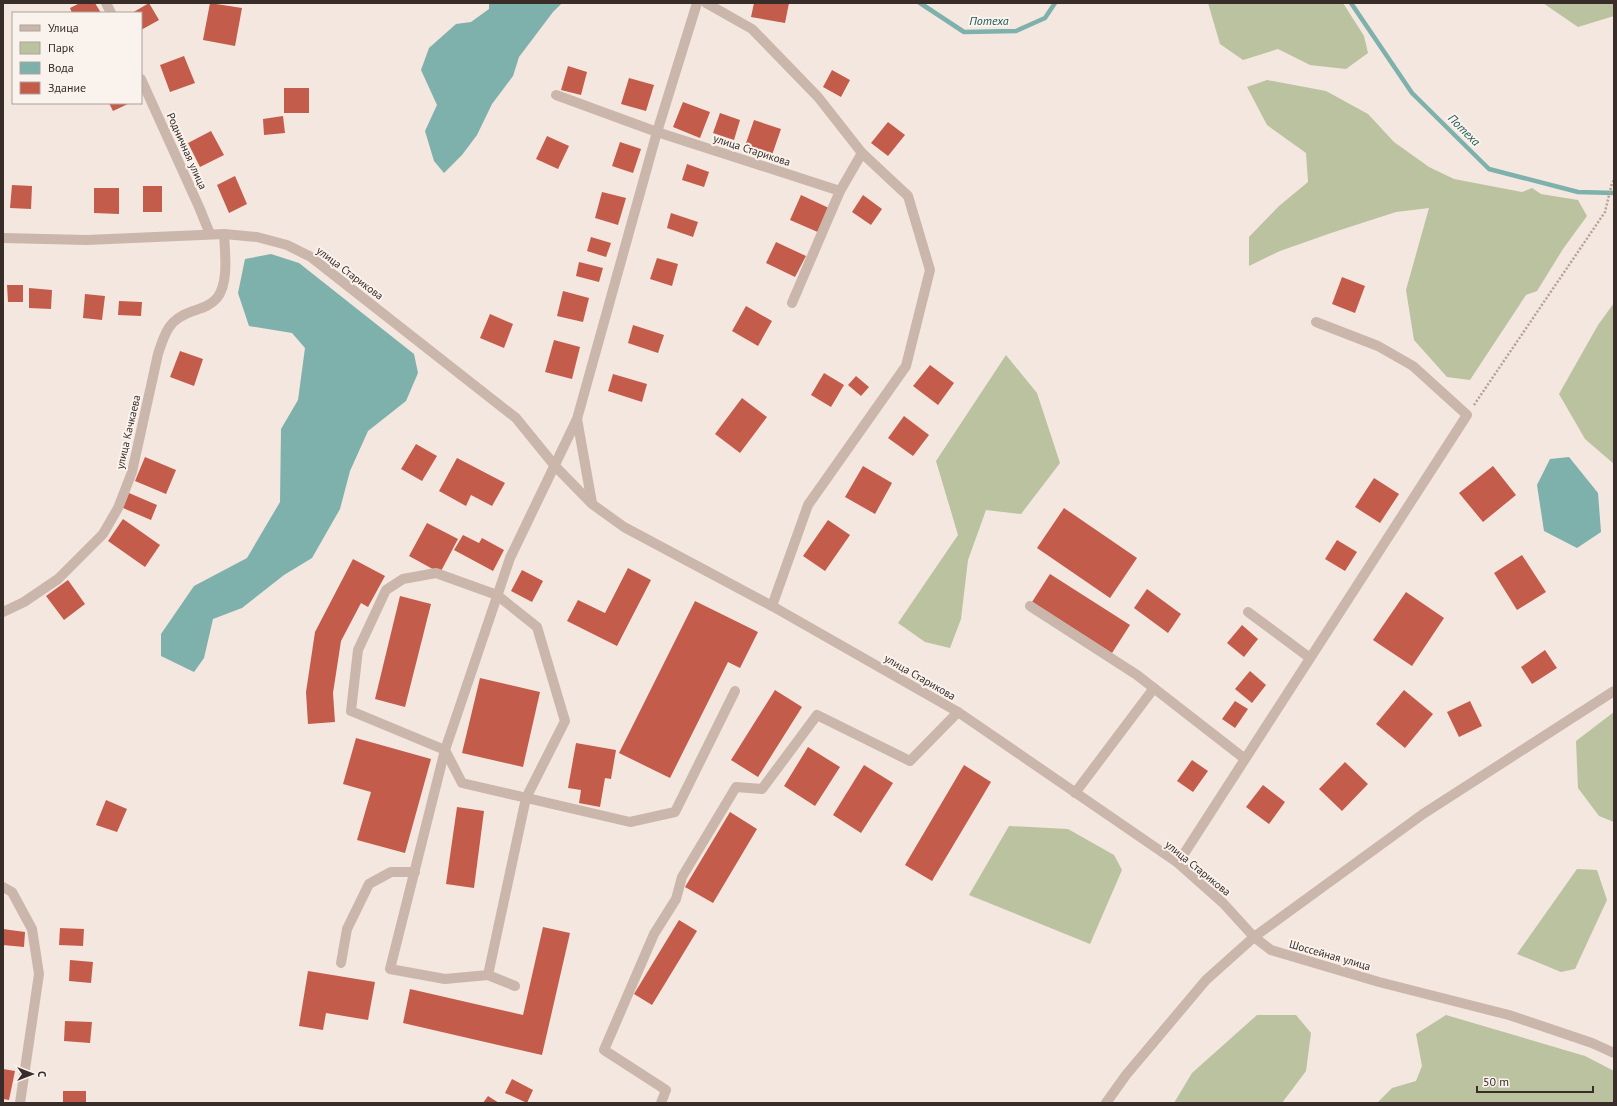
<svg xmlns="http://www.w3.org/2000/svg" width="1617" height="1106" viewBox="0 0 1617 1106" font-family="'PT Sans',sans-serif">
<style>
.green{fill:#bac29f}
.water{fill:#7eb0ac}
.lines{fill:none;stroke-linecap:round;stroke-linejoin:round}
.stream{stroke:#7eb0ac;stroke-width:4.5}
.building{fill:#c45c4c}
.path{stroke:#b7a095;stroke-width:2.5;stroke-dasharray:2 2;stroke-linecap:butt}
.minor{stroke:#cbb6ab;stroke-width:10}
.labels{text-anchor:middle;stroke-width:4;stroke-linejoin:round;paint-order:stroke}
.street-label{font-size:11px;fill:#392d2a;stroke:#faf2ec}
.water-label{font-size:12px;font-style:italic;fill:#205a58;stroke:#faf2ec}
</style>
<rect width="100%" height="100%" fill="#f3e7df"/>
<g class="green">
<polygon points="1208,3 1343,3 1364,36 1368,53 1346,69 1310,65 1278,49 1243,60 1220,44"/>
<polygon points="1543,3 1614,3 1614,16 1578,27"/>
<polygon points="1267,80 1326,91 1368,114 1394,142 1429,167 1454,179 1522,192 1532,188 1541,194 1578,200 1587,216 1563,249 1537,291 1526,295 1470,380 1447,377 1414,340 1406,290 1429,208 1396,212 1331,233 1280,251 1249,266 1249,237 1279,206 1308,182 1306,153 1267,125 1247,87"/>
<polygon points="1614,303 1614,464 1585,439 1559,394 1598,325"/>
<polygon points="1006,355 1037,393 1060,463 1021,514 986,510 968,560 961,619 950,648 925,642 898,623 958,535 936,461"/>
<polygon points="1614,712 1614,822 1599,816 1578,788 1576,741"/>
<polygon points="1009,826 1068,829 1114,855 1122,870 1090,944 969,895"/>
<polygon points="1577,869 1597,870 1607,900 1575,969 1561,972 1517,954"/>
<polygon points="1257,1015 1296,1015 1311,1033 1306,1071 1282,1103 1174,1103 1192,1073"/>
<polygon points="1446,1015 1585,1056 1614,1071 1614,1103 1377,1103 1392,1088 1416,1081 1422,1066 1416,1034"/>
</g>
<g class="water">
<polygon points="489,3 562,3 553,12 519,57 513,76 492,104 477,135 462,155 444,173 434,161 425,131 437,105 421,70 429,48 456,24 471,22 489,9"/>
<polygon points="271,254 299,263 414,354 418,373 406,401 368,431 350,471 340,509 312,558 284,575 242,608 213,619 204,658 194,672 161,656 161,634 194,586 247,558 280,502 281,429 298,400 305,348 292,333 249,326 238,293 245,259"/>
<polygon points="1569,457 1598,493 1601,532 1577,548 1544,531 1537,485 1550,459"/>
</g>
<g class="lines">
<g class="stream">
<polyline points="920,3 964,32 1016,31 1045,18 1055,3"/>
<polyline points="1351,3 1412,93 1489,169 1578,192 1614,193"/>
</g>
</g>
<g class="building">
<polygon points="80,3 95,3 101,13 72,13 70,8"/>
<polygon points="149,3 159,20 141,30 141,13 132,13"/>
<polygon points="210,3 242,8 235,46 203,40"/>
<polygon points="754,3 789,3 785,23 751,17"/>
<polygon points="184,56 195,83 170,92 160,65"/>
<polygon points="568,66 587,72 581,95 561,90"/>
<polygon points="832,70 850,80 841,97 823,87"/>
<polygon points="629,78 654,85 646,111 621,104"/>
<rect x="284" y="88" width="25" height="25"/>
<polygon points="683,102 710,112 700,138 673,127"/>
<polygon points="109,103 130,103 113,111"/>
<polygon points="720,113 740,120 734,140 713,133"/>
<polygon points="283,116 285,133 264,135 263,119"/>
<polygon points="754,120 781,129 772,155 745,146"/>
<polygon points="888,122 905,135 888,156 871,143"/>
<polygon points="211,131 224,155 200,167 188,143"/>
<polygon points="547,136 569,146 558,169 536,159"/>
<polygon points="620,142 641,149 633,173 612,166"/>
<polygon points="687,164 709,172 704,187 682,180"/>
<polygon points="235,176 247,204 229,213 217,185"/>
<polygon points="12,185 32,186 31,209 10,208"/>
<rect x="143" y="186" width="19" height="26"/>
<polygon points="94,188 119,188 119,214 94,213"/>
<polygon points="602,192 626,198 618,225 595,218"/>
<polygon points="801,195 831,209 820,233 790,220"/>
<polygon points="863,195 882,209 871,225 852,212"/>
<polygon points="671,213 698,222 693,237 667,228"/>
<polygon points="591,237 611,243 606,257 587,251"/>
<polygon points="776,242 806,256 795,277 766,263"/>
<polygon points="657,258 678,264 672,286 650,279"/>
<polygon points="579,262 603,268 599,282 576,276"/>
<polygon points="1342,277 1365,286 1355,313 1332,304"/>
<polygon points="7,285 23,285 23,302 8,302"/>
<polygon points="29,288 52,290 51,309 29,308"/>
<polygon points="563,291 589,298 583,322 557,316"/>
<polygon points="85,294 105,296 102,320 83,318"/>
<polygon points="119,301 142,302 141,316 118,315"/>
<polygon points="746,306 772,321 758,346 732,331"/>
<polygon points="490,314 513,324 504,348 480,338"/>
<polygon points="633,325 664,335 658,353 628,343"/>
<polygon points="554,340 580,347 572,379 545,372"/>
<polygon points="180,351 203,359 194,386 170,377"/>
<polygon points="930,365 954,383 938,405 913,386"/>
<polygon points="824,373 844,385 831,407 811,395"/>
<polygon points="613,374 647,384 642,402 608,391"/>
<polygon points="856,376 869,387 861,396 848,385"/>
<polygon points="742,398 767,417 740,453 715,434"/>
<polygon points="904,416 929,435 913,456 888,438"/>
<polygon points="416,444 437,456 422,481 401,469"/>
<polygon points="145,457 176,470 166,494 135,481"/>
<polygon points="457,458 505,483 492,506 471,495 466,506 439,491"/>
<polygon points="863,466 892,483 875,514 845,497"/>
<polygon points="1493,466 1516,495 1483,522 1459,493"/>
<polygon points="1374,478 1399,494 1380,523 1355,507"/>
<polygon points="129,493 157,505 151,520 123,508"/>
<polygon points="1064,508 1137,558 1110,598 1037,548"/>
<polygon points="123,519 160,545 145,567 108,541"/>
<polygon points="828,520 850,535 825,571 803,556"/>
<polygon points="427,523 458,539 440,573 409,556"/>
<polygon points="463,535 479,543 482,538 504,550 493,571 454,550"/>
<polygon points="1337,540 1357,552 1345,571 1325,559"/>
<polygon points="1522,555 1546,592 1517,610 1494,573"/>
<polygon points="353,559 385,576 368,607 361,603 341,641 333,693 335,722 308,724 306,692 315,632"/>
<polygon points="628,568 651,580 617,646 567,621 578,600 605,613"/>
<polygon points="522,570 543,581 532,602 511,591"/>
<polygon points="1050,574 1130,625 1112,653 1032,602"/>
<polygon points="68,580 85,604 64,620 46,596"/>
<polygon points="1147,589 1181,614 1168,633 1134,608"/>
<polygon points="1406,592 1444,618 1412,666 1373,640"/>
<polygon points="400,596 431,604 405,707 375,699"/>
<polygon points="695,601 758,632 740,668 728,662 670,778 619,753"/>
<polygon points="1242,625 1258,639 1244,657 1227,643"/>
<polygon points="1545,650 1557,668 1532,684 1521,667"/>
<polygon points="1250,671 1266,685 1252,703 1235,689"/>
<polygon points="480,678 540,692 523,767 462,753"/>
<polygon points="775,690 802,707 758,777 731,760"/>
<polygon points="1404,690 1433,714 1405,748 1376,724"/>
<polygon points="1235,701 1248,709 1235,728 1222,719"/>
<polygon points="1470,701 1482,726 1459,737 1447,712"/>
<polygon points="356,738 431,759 405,853 357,840 371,792 343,784"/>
<polygon points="576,743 616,750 611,779 605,778 600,807 579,803 581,790 568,788"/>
<polygon points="808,747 840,767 815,806 784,786"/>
<polygon points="1192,760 1208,771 1193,792 1177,781"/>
<polygon points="1345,762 1368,784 1342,811 1319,789"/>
<polygon points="864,765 893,783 861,833 833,815"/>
<polygon points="964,765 991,782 932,881 905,865"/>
<polygon points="1263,785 1285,802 1269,824 1246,807"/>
<polygon points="106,800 127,809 117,832 96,825"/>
<polygon points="457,807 484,811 474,888 446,884"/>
<polygon points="730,812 757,829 713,903 685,887"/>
<polygon points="679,920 697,931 652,1005 634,994"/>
<polygon points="543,927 570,933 542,1055 403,1023 410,989 523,1015"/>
<polygon points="60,928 84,929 83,946 59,945"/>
<polygon points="3,929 25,932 24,947 3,945"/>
<polygon points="70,960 93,962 91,983 69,981"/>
<polygon points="308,971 375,982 368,1020 326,1013 323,1030 299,1026"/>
<polygon points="65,1021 92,1022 90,1043 64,1041"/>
<polygon points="3,1069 15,1071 9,1100 3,1099"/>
<polygon points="512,1079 533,1090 527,1103 505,1093"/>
<rect x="63" y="1091" width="23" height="12"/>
<polygon points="488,1096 499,1103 483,1103"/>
</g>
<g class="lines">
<polyline class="path" points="1474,405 1605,212 1612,183 1614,180"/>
<g class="minor">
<polyline points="106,3 111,13"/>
<polyline points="697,3 657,132 577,419 510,558 445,750 390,969 445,979 488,975 526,798 565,721 537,627 497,595 436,573 403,579 386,590 358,650 351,711 445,750 462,783 630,822 675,812 735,691"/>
<polyline points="706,3 752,29 818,97 862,153 908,196 930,270 906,366 808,505 772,606"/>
<polyline points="141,79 199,207 210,234"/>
<polyline points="556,95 657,132 840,191"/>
<polyline points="3,238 87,240 224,234 257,237 287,245 311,257 516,418 555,466 592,504 624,527 772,606 958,712 1178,863 1223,903 1254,937 1271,950 1379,982 1509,1015 1592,1043 1614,1053"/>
<polyline points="792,303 840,191 862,153"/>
<polyline points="577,419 592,503"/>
<polyline points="1030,606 1137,675 1245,759"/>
<path d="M3,612l21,-10 34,-23 45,-45 15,-26 14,-36 26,-118c7,-22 11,-35 35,-43 9,-3 17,-5 24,-13 12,-15 8,-45 7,-64"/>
<polyline points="1248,612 1310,658"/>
<polyline points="1075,793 1154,688"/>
<polyline points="1178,863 1467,415 1413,366 1378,346 1316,322"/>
<polyline points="3,887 12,892 32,929 39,974 20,1103"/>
<polyline points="341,963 347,929 369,884 391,872 415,872"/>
<polyline points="488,975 515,986"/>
<polyline points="661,1103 666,1090 604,1050 654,934 676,899 682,877 736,787 762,789 817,715 910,761 958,712"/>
<polyline points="1106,1103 1126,1075 1206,980 1254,937 1423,814 1614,691"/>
</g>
</g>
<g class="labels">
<g class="street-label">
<text transform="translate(752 150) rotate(18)" y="4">улица Старикова</text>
<text transform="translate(187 151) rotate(66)" y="4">Родничная улица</text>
<text transform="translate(350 273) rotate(37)" y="4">улица Старикова</text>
<text transform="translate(128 432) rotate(-77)" y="4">улица Качкаева</text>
<text transform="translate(920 677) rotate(30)" y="4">улица Старикова</text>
<text transform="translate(1198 868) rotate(39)" y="4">улица Старикова</text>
<text transform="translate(1330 955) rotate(16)" y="4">Шоссейная улица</text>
</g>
<g class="water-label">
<text x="989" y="25">Потеха</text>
<text transform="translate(1464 130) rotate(45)" y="4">Потеха</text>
</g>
</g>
<rect width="1617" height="1106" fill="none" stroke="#392d2a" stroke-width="8"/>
<rect x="12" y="12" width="130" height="92" fill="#faf2ec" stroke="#ada39e"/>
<rect x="20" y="25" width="20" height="6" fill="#cbb6ab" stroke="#ada39e"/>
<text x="48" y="32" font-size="12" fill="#392d2a">Улица</text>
<rect x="20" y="42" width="20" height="12" fill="#bac29f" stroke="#ada39e"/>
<text x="48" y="52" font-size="12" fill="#392d2a">Парк</text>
<rect x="20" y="62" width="20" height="12" fill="#7eb0ac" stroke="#ada39e"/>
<text x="48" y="72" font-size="12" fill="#392d2a">Вода</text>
<rect x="20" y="82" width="20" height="12" fill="#c45c4c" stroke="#ada39e"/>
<text x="48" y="92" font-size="12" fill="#392d2a">Здание</text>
<g transform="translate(32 1074) rotate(90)" stroke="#faf2ec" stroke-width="3" paint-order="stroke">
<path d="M0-3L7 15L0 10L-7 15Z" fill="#392d2a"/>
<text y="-6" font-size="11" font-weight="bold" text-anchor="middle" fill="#392d2a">С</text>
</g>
<path d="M1477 1086v6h116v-6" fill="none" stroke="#392d2a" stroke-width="2"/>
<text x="1483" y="1086" font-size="12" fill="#392d2a" stroke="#faf2ec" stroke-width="3" paint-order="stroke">50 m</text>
</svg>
